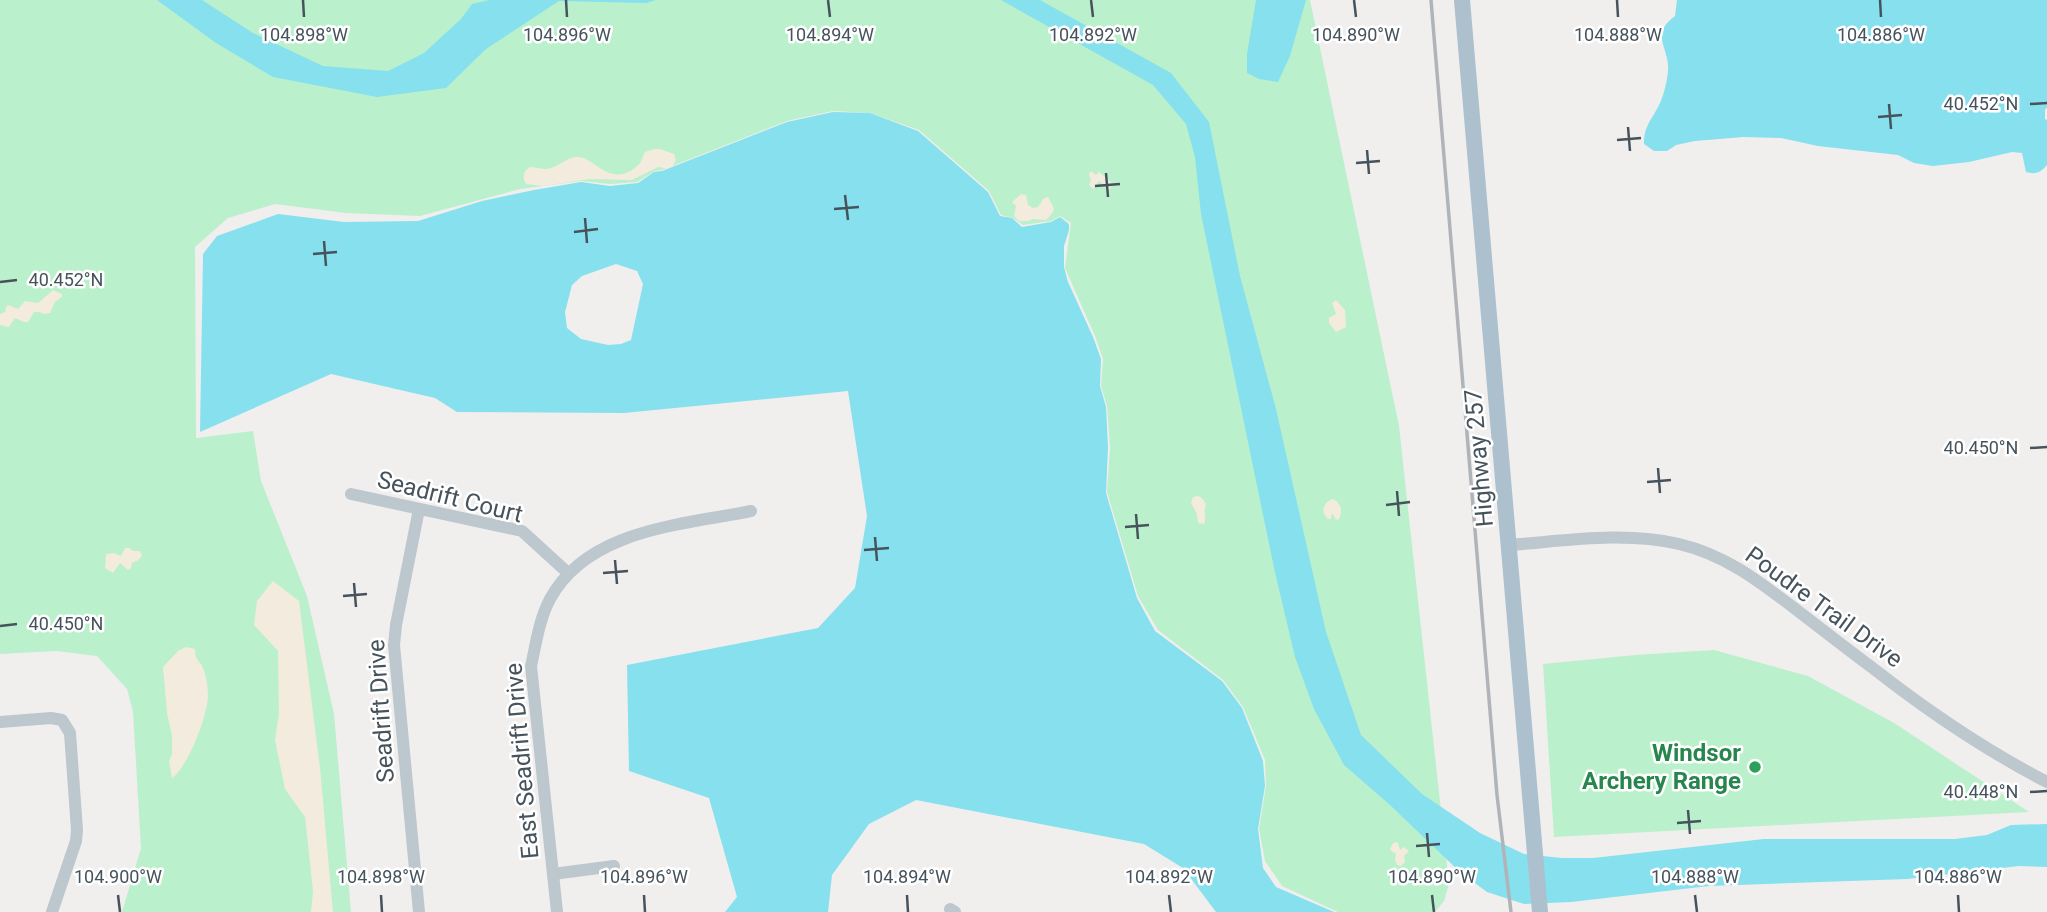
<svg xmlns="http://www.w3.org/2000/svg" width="2047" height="912" viewBox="0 0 2047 912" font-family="Roboto,sans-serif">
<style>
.green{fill:#bbf0cc}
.sand{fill:#f3ebde}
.water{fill:#86e0ee;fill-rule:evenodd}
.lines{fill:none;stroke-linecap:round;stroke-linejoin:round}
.minor{stroke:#bcc7ce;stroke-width:12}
.major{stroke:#adc0ce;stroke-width:16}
.rail{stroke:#b0b4b9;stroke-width:3.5}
.ticks{fill:none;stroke:#46535c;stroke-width:2.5}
.leisure-dot{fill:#2e9e5b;stroke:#fff;stroke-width:2.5}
.labels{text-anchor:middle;stroke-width:5;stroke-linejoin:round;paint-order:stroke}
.street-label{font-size:24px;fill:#46535c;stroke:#fff}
.leisure-label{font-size:24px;font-weight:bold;fill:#27864d;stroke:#fff;text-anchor:end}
.ticks-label{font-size:18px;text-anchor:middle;fill:#46535c;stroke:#fff;stroke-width:5;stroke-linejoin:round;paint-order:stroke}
</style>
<rect width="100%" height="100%" fill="#f1eeee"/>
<g class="green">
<polygon points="0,0 1310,0 1399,426 1449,884 1444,901 1435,912 1338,912 1282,886 1265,861 1259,829 1266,786 1265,760 1243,707 1223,680 1158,630 1138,596 1107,492 1110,447 1107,406 1101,386 1103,359 1095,336 1065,268 1071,223 1060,216 1051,221 1023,225 1013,218 1001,215 989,191 919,130 870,113 833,111 787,121 662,170 655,171 637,182 610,184 581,181 520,189 420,216 346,213 275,204 228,218 195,247 196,438 253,431 261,481 307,596 334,714 351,912 122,912 141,848 133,712 127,689 97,656 57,651 0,654"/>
<polygon points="1714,650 1808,676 1894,723 2029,812 1554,837 1543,664 1635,655"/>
</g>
<g class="sand">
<path d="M654,149h6l14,5 2,6 -5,9 -13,-2 -26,13 -42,-1 -47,7 -17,-2c-4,-6 -3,-13 4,-17 5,0 11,2 16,2 9,0 20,-11 30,-12 18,-2 34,33 61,9 5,-3 5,-9 8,-14z"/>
<polygon points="1091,171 1096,175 1099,172 1111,182 1110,190 1099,181 1093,189 1089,185 1091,181 1089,174"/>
<path d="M1021,194l5,1 2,10 5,3 5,-1 6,-9 4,-1c7,13 9,12 -2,23l-14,-1 -3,2h-10l-5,-5 2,-10 -4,-4z"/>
<polygon points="53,290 62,294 62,297 55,302 50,313 43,314 40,312 34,312 28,322 24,322 15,318 9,327 0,325 0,314 5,312 6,307 8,305 18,309 25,301 38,303"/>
<polygon points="1336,300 1345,310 1346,327 1336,332 1329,323 1329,318 1336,314 1332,303"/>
<path d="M1198,496l4,2 4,6c-3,7 1,15 -2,20l-6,-1 -1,-9 -6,-11 2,-6z"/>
<path d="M1333,499c8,4 10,12 6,20l-3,1 -4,-7 -1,6h-3c-8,-7 -5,-17 5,-20z"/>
<path d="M125,548h4l4,3h6l3,3c-1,6 -5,7 -10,9l-1,5 -3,2 -8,-7 -7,10 -8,-5 1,-14 8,-1 7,3z"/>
<polygon points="273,581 299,601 320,768 333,912 311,912 313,891 305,817 285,789 275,740 279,713 278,651 254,625 257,601"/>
<path d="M186,647l9,2c0,3 0,7 2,10 2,4 5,5 6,9 3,7 5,19 5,27 0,20 -20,72 -36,83l-3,-17 3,-7v-18l-5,-23 -4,-46 15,-16z"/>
<polygon points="1395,842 1398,843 1400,850 1404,847 1409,851 1404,856 1405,862 1401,866 1397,865 1395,859 1396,854 1390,850 1392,845"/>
</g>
<g class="water">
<polygon points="157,0 202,0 253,33 323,66 388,71 424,53 461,19 472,4 489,0 656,0 646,3 559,1 486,49 446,88 377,97 273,77 216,43"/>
<polygon points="1001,0 1040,0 1171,73 1209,122 1240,276 1276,409 1326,632 1361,735 1422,794 1480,833 1524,854 1562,858 1593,858 1764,839 1955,839 1987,835 2011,825 2047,824 2047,867 2019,866 1907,879 1709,886 1571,902 1524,904 1487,892 1460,872 1390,805 1344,765 1314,709 1295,657 1274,568 1201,214 1195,157 1186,124 1153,85"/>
<polygon points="1256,0 1306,0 1290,56 1278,82 1259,79 1247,73 1247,54"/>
<path d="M1677,0h370v107l-2,3v9l2,1v45c-6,7 -11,10 -21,7l-4,-19 -10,-1 -43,10 -36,4 -19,-3 -16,-8 -80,-9 -37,-8 -38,-1 -48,4 -19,4 -9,6h-13l-10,-7c-1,-17 9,-26 16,-41 4,-9 7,-21 8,-32 2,-23 -19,-36 7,-55z"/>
<path d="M833,112l37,1 48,18 70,61 12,24 12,2 10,9 29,-5 9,-5 9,7v6l-5,16v21l4,15 25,55 8,22 -1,27 6,21 2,40 -2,46 31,105 18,33 67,50 20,27 21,53 2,25 -7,43 5,39 13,19 58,25h-118l-33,-44 -39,-24 -228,-44 -47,24 -37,51 -4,37h-103l12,-15 -28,-99 -80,-27 -2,-106 191,-37 37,-40 12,-72 -19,-125 -224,22 -167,-1 -22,-14 -104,-24 -131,58 3,-178 14,-18 61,-22 66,8 74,-1 64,-20 52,-11 47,-8 29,4 28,-3 16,-11 8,-1 125,-49zM616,264l21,7 6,13 -12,56 -10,4 -13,1 -27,-6 -14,-11 -2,-16 7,-27 10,-9z"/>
</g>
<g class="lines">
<g class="minor">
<polyline points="351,494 522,531 568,573"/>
<path d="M1509,545c55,-4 115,-14 170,-1 47,11 81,38 119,67 25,19 50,39 76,58 55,43 111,81 173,113"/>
<polyline points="0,722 51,718 62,720 70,733 77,830 76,841 52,912"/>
<polyline points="553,874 614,866"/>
<polyline points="950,909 955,912"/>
<polyline points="419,912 394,645 396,625 419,509"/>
<path d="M557,912l-26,-246c5,-22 8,-46 19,-67 38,-70 132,-74 201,-88"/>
</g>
<polyline class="major" points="1462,0 1540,912"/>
<polyline class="rail" points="1431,0 1497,795 1511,912"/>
</g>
<path class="ticks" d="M303,0l1,17M566,0l1,17M828,0l2,17M1091,0l2,17M1354,0l2,17M1617,0l1,17M1880,0l1,17M1889,104l2,25M2030,104l17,-1M1878,117l24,-2M1628,127l2,24M1617,140l24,-2M1367,150l2,24M1356,163l24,-2M1106,173l2,24M1095,186l25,-2M845,195l3,25M834,209l25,-2M585,218l2,25M574,232l24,-3M324,241l2,25M313,254l24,-2M0,282l17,-2M2030,448l17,-1M1658,468l2,25M1647,482l24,-2M1397,491l2,25M1386,505l24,-3M1136,514l2,25M1125,527l24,-2M875,537l2,24M864,550l25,-2M615,560l2,24M603,573l25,-2M354,583l2,24M343,596l24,-2M0,626l17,-2M2030,792l17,-1M1688,810l2,24M1677,823l24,-2M1427,833l2,24M1416,846l24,-2M118,895l2,17M381,895l1,17M644,895l1,17M907,895l1,17M1169,895l2,17M1432,895l2,17M1695,895l2,17M1958,895l1,17"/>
<circle class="leisure-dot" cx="1755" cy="767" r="7"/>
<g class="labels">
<g class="street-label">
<text transform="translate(1479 458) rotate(-95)" y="8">Highway 257</text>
<text transform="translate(450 497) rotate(14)" y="8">Seadrift Court</text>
<text transform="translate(1824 607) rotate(36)" y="8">Poudre Trail Drive</text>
<text transform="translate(381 711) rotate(-94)" y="8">Seadrift Drive</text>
<text transform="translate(522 761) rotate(-95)" y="8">East Seadrift Drive</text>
</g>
<g class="leisure-label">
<text x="1741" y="761">Windsor<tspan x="1741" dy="28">Archery Range</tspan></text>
</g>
</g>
<g class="ticks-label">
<text x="304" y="41">104.898°W</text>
<text x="567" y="41">104.896°W</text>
<text x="830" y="41">104.894°W</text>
<text x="1093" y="41">104.892°W</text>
<text x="1356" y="41">104.890°W</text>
<text x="1618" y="41">104.888°W</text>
<text x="1881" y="41">104.886°W</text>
<text x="1981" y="110">40.452°N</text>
<text x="66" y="286">40.452°N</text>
<text x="1981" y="454">40.450°N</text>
<text x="66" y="630">40.450°N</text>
<text x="1981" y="798">40.448°N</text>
<text x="118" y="883">104.900°W</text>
<text x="381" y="883">104.898°W</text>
<text x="644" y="883">104.896°W</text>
<text x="907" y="883">104.894°W</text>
<text x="1169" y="883">104.892°W</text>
<text x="1432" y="883">104.890°W</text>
<text x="1695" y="883">104.888°W</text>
<text x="1958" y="883">104.886°W</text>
</g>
</svg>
